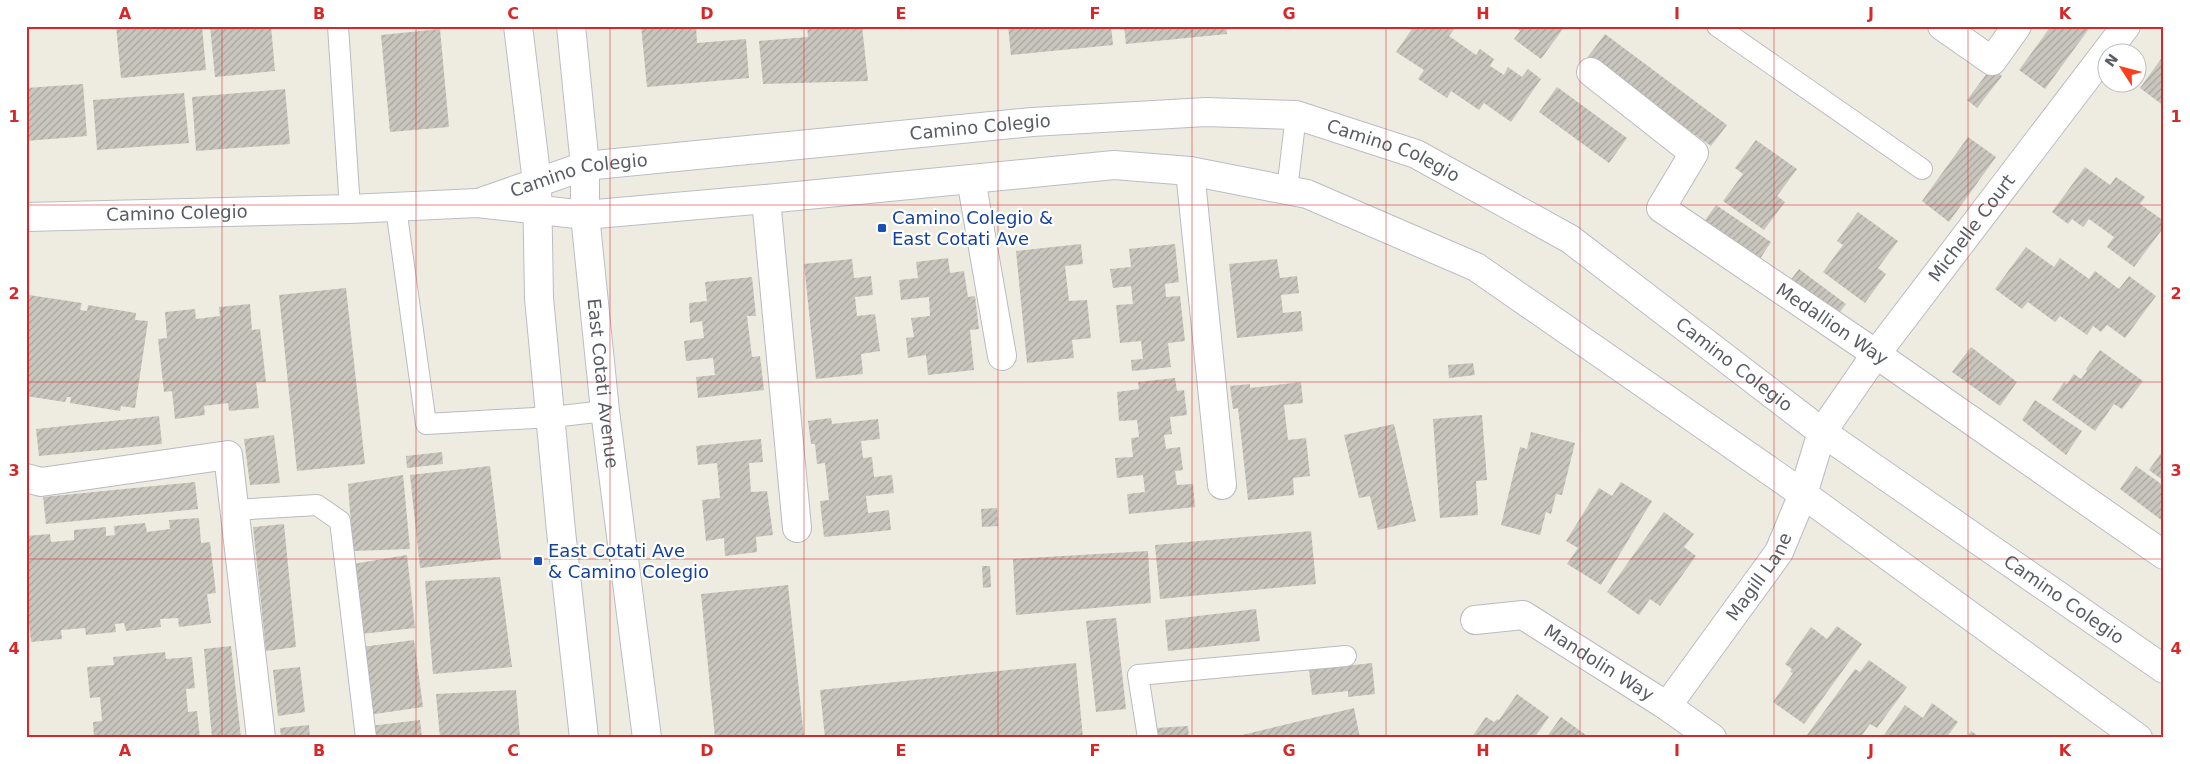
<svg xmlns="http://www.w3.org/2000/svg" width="2190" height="764" viewBox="0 0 2190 764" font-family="'DejaVu Sans',sans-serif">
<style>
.building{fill:url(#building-hatch)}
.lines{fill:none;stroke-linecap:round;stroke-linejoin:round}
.lane-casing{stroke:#b9bbc1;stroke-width:22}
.street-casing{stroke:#b9bbc1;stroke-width:30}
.secondary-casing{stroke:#babdc4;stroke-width:30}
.lane{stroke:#fff;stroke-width:20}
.street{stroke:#fff;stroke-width:28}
.secondary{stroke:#fff;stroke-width:28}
.grid{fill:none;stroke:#d62828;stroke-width:1;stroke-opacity:0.55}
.transit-dot{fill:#1a4fb4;stroke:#fff;stroke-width:2}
.labels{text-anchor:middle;stroke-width:4.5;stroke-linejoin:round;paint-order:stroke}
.street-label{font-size:18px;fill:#595d63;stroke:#fff}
.transit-label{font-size:18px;fill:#164399;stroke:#fff;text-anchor:start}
.neatline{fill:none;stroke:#d62828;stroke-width:2}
.grid-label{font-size:16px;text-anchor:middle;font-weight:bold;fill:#d62828}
</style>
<defs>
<pattern id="building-hatch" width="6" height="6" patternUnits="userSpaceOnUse" patternTransform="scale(1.25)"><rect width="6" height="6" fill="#c9c6be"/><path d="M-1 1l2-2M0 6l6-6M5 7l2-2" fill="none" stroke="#a6a49e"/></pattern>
</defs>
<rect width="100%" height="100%" fill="#eeece1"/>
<g class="building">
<polygon points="116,26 202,26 206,70 121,78"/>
<polygon points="210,26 271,26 275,71 215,77"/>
<polygon points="641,26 696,26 697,43 746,39 749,78 647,87"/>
<polygon points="807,26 862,26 868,81 763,84 759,41 808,37"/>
<polygon points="1008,26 1111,26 1113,45 1011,55"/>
<polygon points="1124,26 1226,26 1227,34 1126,44"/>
<polygon points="1414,26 1453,26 1455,28 1449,36 1476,55 1480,49 1494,59 1490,66 1504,75 1508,67 1522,77 1528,69 1541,79 1511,122 1484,103 1479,110 1451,91 1447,98 1418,79 1424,70 1396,52"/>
<polygon points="1513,26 1565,26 1541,59 1514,39 1520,31"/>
<polygon points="2051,26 2091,26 2045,89 2019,70"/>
<polygon points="440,29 449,127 390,132 381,35"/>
<polygon points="1605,34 1727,125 1711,146 1587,58"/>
<polygon points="2161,59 2164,61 2164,106 2140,88"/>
<polygon points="1991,68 2002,76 1977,108 1967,100"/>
<polygon points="83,84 87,136 26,141 26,88"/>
<polygon points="1557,87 1627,138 1609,163 1539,112"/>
<polygon points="285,89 290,144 196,151 192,97"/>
<polygon points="184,93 189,143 97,150 93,100"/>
<polygon points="1968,137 1996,157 1949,222 1922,201"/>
<polygon points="1756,140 1797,169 1777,196 1785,202 1764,230 1723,201 1743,174 1735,168"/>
<polygon points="2085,167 2110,185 2116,177 2145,197 2140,204 2164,221 2164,227 2134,267 2107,247 2114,237 2089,219 2083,227 2072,219 2068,224 2052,212"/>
<polygon points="1716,205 1771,242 1756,265 1701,226"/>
<polygon points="1858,212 1898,241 1878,268 1886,274 1865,303 1823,272 1843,245 1837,241"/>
<polygon points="1081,244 1083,264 1065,266 1069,301 1087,300 1091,338 1072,340 1074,358 1027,363 1016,251"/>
<polygon points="1175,244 1179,282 1165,284 1166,297 1180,296 1185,341 1168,343 1171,367 1132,371 1131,360 1143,359 1141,341 1120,343 1116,305 1133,304 1131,286 1113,288 1110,269 1131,267 1129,249"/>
<polygon points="2026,247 2054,267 2060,258 2089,279 2095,271 2119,289 2129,276 2156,296 2125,338 2107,325 2101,332 2093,326 2087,335 2060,316 2055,322 2028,302 2022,309 1995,289"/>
<polygon points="948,258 950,273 964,271 968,297 975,296 979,329 970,330 974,370 928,375 926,355 908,358 906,338 914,337 911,318 930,316 929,297 901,300 899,280 918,278 916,262"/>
<polygon points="852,259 854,278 871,276 873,295 855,297 857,316 875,314 880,351 861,354 863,374 816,379 804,264"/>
<polygon points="1277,259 1280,278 1297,276 1299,293 1281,295 1283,313 1301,311 1303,331 1237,338 1229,264"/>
<polygon points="1799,269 1846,304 1832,322 1786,286"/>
<polygon points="752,277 756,316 747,316 752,357 760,356 764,390 698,398 696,377 715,375 713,358 686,361 684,341 704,338 702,321 690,323 689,303 707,301 705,282"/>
<polygon points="346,288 365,464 297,471 279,295"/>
<polygon points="29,295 82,303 80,310 87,311 88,305 136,313 135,320 148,321 135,408 121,406 120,411 70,403 71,397 67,397 65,402 26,396 26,299"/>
<polygon points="250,304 252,330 260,329 266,382 256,382 259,408 229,411 228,403 204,406 205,415 175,419 172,391 164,392 158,339 167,338 165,312 195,309 196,319 220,316 219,307"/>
<polygon points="1971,347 2017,382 2000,406 1952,372"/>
<polygon points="2100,350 2143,381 2122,409 2114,404 2095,431 2052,400 2064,382 2067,384 2074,374 2081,379 2087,371 2086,369"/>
<polygon points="1473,363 1475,375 1449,378 1448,365"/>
<polygon points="1175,378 1177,391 1184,390 1187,415 1170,417 1172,434 1164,435 1166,449 1180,447 1183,470 1175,471 1177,485 1193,484 1195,507 1129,514 1127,494 1145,492 1143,475 1117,478 1115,458 1133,457 1131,438 1139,437 1137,420 1119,421 1117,392 1139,389 1138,382"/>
<polygon points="1301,382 1303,403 1284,405 1288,440 1306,438 1310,476 1293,478 1294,495 1248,500 1238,408 1233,409 1230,386 1250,384 1250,388"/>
<polygon points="2035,400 2082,431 2066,455 2022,420"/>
<polygon points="1482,415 1487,480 1476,481 1478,515 1440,518 1433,419"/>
<polygon points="159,416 162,444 39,456 36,429"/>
<polygon points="831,418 832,424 878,419 880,439 861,441 863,458 872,457 874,477 892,475 894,493 866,496 868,513 889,510 891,530 824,537 820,501 829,500 825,463 817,464 815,444 811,444 808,421"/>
<polygon points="1394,424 1416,521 1378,530 1370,496 1359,498 1344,435"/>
<polygon points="1531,432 1575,443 1562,495 1556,494 1551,514 1546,512 1540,535 1501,525 1520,447 1527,449"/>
<polygon points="274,435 280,483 250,485 244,439"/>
<polygon points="761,439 763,462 749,463 751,492 767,491 773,535 756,537 757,552 725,556 724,538 706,541 702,500 720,498 717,463 698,465 696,446"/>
<polygon points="2164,449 2164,481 2149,470"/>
<polygon points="442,452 443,464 407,468 406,456"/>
<polygon points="490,466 501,559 420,568 410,475"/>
<polygon points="2136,466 2164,486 2164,522 2120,489"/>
<polygon points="403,475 410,549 353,551 348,484"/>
<polygon points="195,482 198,509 46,524 43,497"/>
<polygon points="1621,482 1652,501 1601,585 1567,564 1578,548 1566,541 1599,488 1612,496"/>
<polygon points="997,508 998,526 982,527 981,509"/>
<polygon points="1664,512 1694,534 1684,547 1696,556 1660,606 1650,599 1639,615 1607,592"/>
<polygon points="199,518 201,543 210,542 216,593 207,594 211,623 179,627 178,618 160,619 161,627 126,631 124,623 115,624 116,632 86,635 85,628 61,630 62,639 31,642 28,612 26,613 26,536 50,534 51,542 74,540 74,530 106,527 106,536 115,535 114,526 145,523 147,532 170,529 169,520"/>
<polygon points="284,524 296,647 266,651 253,527"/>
<polygon points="1311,531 1316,584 1160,599 1155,545"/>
<polygon points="1148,551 1151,603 1016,615 1013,559"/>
<polygon points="407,555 415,628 361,634 353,564"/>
<polygon points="982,566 990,566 991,587 983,588"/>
<polygon points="500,577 512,667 433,674 425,581"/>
<polygon points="788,585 804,738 715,738 701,594"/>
<polygon points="1256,609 1260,641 1168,651 1165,620"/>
<polygon points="1116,618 1126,709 1096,712 1086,621"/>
<polygon points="1837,626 1862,644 1804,724 1773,702 1793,673 1790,672 1792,669 1785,664 1811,627 1827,639"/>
<polygon points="414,640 423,707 368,715 362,647"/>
<polygon points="231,646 241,738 212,738 204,649"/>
<polygon points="165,652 166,659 192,657 195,688 186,689 188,712 197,711 200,738 94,738 93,722 102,721 100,697 90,698 87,667 114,665 113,657"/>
<polygon points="1869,660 1907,687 1877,728 1870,724 1860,738 1811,738 1807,735 1855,669 1860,672"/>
<polygon points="1076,663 1083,738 825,738 820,690"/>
<polygon points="1372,663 1375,694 1348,697 1348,691 1312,695 1309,670"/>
<polygon points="300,667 305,712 278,716 273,670"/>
<polygon points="516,690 520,738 440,738 436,694"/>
<polygon points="1517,694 1549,717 1534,738 1471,738 1486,717 1494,722 1497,719 1499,720"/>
<polygon points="1932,703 1958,722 1946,738 1882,738 1905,705 1923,718"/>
<polygon points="1354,708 1360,738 1234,738 1234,737"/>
<polygon points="1561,717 1590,738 1546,738"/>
<polygon points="420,720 422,738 371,738 370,726"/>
<polygon points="309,725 310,738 281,738 280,728"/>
<polygon points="1188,726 1189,738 1157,738 1156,728"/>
<polygon points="1971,731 1981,738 1966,738"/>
</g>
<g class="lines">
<g class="lane-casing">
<g id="lane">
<polyline points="338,26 350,209"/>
<polyline points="1717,26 1922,169"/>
<polyline points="1287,190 1296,115"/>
<polyline points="396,208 426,424 552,417 605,411"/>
<polyline points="234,510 317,505 340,521 366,738"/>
<polyline points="1148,738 1138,675 1346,656"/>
</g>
</g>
<g class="street-casing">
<g id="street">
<polyline points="1942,26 1992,61 2017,26"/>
<path id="s1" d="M1591,72l103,81 -33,55 215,146 288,201"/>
<polyline points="1190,171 1222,485"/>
<polyline points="971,179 1002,356"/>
<polyline points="766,199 797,528"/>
<polyline points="26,478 41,482 228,455 261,738"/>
<path id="s2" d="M1475,620l48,-5 144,91 45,32"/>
<path id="s3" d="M1667,706l112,-154 24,-58 19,-62 54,-78 250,-328"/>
</g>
</g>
<g class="secondary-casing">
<g id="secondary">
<polyline points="518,26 537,182 539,298 561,531 584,738"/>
<path id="s4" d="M571,26l14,140v49l20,196 42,327"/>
<path id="s5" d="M484,201l101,-35 447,-44 174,-10 90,3 120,39 154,85 252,193 342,237"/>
<path id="s6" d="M26,217l324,-8 127,-6 108,12 181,-16 348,-34 76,6 117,23 169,73 327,227 335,244"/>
</g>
</g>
<use href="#lane" class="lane"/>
<use href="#street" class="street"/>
<use href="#secondary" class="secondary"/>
</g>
<path class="grid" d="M222,26v712M416,26v712M610,26v712M804,26v712M998,26v712M1192,26v712M1386,26v712M1580,26v712M1774,26v712M1968,26v712M26,205h2138M26,382h2138M26,559h2138"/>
<g class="transit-dot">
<rect x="877" y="223" width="10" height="10" rx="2.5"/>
<rect x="533" y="556" width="10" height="10" rx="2.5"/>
</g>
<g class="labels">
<g class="street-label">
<text dy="6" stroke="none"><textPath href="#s5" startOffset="504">Camino Colegio</textPath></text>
<text dy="6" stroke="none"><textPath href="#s5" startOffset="924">Camino Colegio</textPath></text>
<text dy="6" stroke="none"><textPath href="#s5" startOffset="99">Camino Colegio</textPath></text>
<text dy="6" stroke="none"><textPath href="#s6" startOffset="151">Camino Colegio</textPath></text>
<text dy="6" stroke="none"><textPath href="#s3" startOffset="571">Michelle Court</textPath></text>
<text dy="6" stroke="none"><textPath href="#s1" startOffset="402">Medallion Way</textPath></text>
<text dy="6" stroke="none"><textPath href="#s5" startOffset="1329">Camino Colegio</textPath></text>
<text dy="6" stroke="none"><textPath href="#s4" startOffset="359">East Cotati Avenue</textPath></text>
<text dy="6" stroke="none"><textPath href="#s3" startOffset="159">Magill Lane</textPath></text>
<text dy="6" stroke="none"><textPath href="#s5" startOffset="1734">Camino Colegio</textPath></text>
<text dy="6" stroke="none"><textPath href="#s2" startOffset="138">Mandolin Way</textPath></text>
</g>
<g class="transit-label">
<text x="892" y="224">Camino Colegio &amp;<tspan x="892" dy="21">East Cotati Ave</tspan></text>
<text x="548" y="557">East Cotati Ave<tspan x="548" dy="21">&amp; Camino Colegio</tspan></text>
</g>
</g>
<rect width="2190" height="764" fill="none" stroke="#ffffff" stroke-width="55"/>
<g transform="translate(2122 68) rotate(306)"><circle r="24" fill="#ffffff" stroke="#bdbec1"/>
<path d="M0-4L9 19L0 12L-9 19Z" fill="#f8401d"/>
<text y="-8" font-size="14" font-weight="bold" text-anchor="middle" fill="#595d63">N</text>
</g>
<rect x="28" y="28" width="2134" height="708" class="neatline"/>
<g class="grid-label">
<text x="125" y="19">A</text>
<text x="319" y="19">B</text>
<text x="513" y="19">C</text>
<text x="707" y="19">D</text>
<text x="901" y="19">E</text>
<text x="1095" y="19">F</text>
<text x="1289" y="19">G</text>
<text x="1483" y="19">H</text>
<text x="1677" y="19">I</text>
<text x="1871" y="19">J</text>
<text x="2065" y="19">K</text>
<text x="14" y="122">1</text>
<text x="2176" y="122">1</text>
<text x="14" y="299">2</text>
<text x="2176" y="299">2</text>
<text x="14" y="476">3</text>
<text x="2176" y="476">3</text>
<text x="14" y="654">4</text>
<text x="2176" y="654">4</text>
<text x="125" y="756">A</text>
<text x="319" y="756">B</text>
<text x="513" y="756">C</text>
<text x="707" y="756">D</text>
<text x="901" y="756">E</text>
<text x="1095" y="756">F</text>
<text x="1289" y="756">G</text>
<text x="1483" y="756">H</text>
<text x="1677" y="756">I</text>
<text x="1871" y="756">J</text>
<text x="2065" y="756">K</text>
</g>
</svg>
